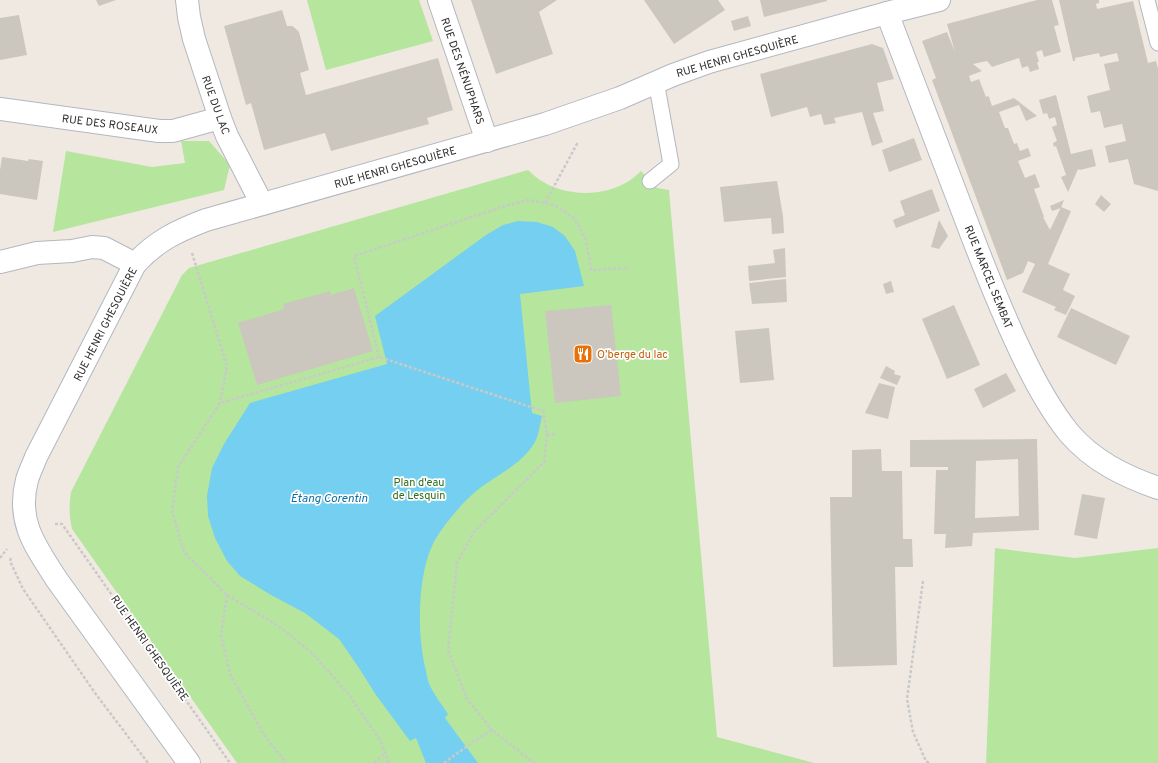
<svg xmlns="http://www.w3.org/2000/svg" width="1158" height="763" viewBox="0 0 1158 763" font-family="Overpass,sans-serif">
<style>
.green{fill:#b6e59e}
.water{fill:#75cff0}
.building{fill:#cbc7bf;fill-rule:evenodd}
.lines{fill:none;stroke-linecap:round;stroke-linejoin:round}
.lane-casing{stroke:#b4b7c1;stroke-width:17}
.street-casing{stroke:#b4b7c1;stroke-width:24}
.secondary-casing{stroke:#b4b7c1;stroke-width:24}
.path{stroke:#c9c9c9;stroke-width:2.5;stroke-dasharray:3 2;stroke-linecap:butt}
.lane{stroke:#fff;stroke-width:15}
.street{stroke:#fff;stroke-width:22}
.secondary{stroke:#fff;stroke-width:22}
.labels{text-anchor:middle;stroke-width:3.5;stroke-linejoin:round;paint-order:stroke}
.street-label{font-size:11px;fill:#2e2e2e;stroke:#fff}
.food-label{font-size:11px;fill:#c56008;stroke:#fff;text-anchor:start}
.park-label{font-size:11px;fill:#2c6e1b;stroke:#fff}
.water-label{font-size:12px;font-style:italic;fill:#0d6fa3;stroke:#fff}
</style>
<rect width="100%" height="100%" fill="#efe9e1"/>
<g class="green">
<polygon points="307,0 419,0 433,41 326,70"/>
<polygon points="181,141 209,141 230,165 224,190 53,232 66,151 152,167 185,163"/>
<path d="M528,170c4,4 8,7 12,10 26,17 63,17 89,1 4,-3 8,-6 12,-10l16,17 12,2 48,547 97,26h-577l-165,-234c-3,-13 -3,-24 -1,-37l111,-217 7,-7z"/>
<polygon points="995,548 1075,558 1158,548 1158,763 986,763"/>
</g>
<path class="water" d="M518,221l19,1 16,5 12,9 10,15 9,35 -64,8 12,119 10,3c-2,8 -3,18 -7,26 -14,24 -40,33 -60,50 -14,12 -36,38 -43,54 -15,33 -15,91 -6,125 1,5 2,11 4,15 5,10 12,19 18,28l-3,4 33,45h-52l-10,-25 -6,3 -34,-46 -17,-27 -20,-29 -34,-26 -34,-18 -31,-19 -13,-15 -12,-23 -7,-22 -1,-20 5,-28 12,-24 26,-41 137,-39 -12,-48 111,-81 17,-10z"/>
<g class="building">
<polygon points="96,0 116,0 99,6"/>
<polygon points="471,0 557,0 539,12 553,54 496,74"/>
<polygon points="644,0 718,0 725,10 674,44"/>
<polygon points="760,0 827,0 827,1 764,17"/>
<polygon points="1037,0 1052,0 1059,25 1054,26 1061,52 1044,57 1042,50 1036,52 1039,62 1037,62 1039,69 1030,72 1028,66 1022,68 1019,58 992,67 987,61 973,64 982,71 969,76 971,82 979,79 986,97 988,96 989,97 992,106 1014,98 1037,116 1026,121 1019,105 999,112 1005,128 1008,128 1014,144 1017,143 1020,151 1028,148 1031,156 1018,161 1025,178 1035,174 1040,187 1034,189 1044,217 1043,217 1050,230 1061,207 1071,211 1048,264 1070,274 1063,290 1075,296 1066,315 1054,310 1056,307 1022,292 1035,264 1028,261 1023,273 1007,280 932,80 936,78 922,41 947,32 955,52 947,24"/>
<polygon points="1059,0 1099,0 1099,3 1096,4 1097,9 1133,1 1148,63 1156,61 1158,69 1158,191 1134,184 1128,159 1109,163 1105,146 1126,141 1122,124 1104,128 1100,111 1091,113 1087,96 1110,90 1104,64 1119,61 1117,53 1100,57 1099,53 1075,58 1075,61 1073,61"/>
<polygon points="282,10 287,26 292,26 295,28 299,32 309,70 300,73 306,95 438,58 453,110 427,118 429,124 331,151 325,133 264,150 251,103 246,105 224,26"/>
<polygon points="19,15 27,55 0,60 0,18"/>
<polygon points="748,16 751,26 734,31 731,21"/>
<polygon points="872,44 883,48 894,79 877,83 884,111 873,113 883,142 872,146 862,112 834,118 836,123 824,125 821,114 810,117 807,107 771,117 760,74"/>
<polygon points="1056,95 1071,154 1092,149 1096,166 1080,170 1078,169 1068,192 1061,177 1066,175 1056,146 1054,147 1053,143 1057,141 1052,127 1057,125 1055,117 1049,119 1047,113 1043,114 1039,100"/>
<polygon points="914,138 922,160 889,172 882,150"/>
<polygon points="2,157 28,161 29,159 43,161 37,200 0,194 0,170"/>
<polygon points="777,181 783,216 784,233 772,234 771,218 724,222 720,187"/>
<polygon points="932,189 940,211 896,228 893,220 905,215 900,201"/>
<polygon points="1101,195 1111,204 1104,212 1095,204"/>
<polygon points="1064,200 1061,208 1052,211 1050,206"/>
<polygon points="939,220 948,236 939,249 931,247"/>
<polygon points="785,248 786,277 749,281 748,266 775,263 773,250"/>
<polygon points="786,279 787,302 752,304 749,283"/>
<polygon points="891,281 894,292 886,294 883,284"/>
<polygon points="354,288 373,351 257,385 238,323 284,309 283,304 330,291 331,295"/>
<polygon points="611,305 621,396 555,403 545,311"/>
<polygon points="954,305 980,365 947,379 922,319"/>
<polygon points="1071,308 1130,336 1116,365 1057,337"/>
<polygon points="769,328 774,380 740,383 735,331"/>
<polygon points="886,366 895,371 894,374 901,376 897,385 880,378"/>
<polygon points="1006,373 1016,391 983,408 974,389"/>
<polygon points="879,383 895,387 888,419 865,413"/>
<path d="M1037,439l2,91 -66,3 -1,13 -27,2 1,-14h-12l2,-64h12v-3h-38v-27zM1018,459l1,57 -44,2 1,-57z"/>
<polygon points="881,449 882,471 902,471 903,539 912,539 913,567 895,567 897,665 833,667 830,497 852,497 852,450"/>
<polygon points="1082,494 1105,498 1097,539 1074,535"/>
</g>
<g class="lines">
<g class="lane-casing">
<g id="lane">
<polyline points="1147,0 1158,43"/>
<polyline points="650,181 671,164 656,81"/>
</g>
</g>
<g class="street-casing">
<g id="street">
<polyline points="187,0 189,17 194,39 220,118 227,136 262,204"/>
<polyline points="439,0 487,141"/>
<polyline points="0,109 159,131 173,131 220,118"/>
<polyline points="0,262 37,253 72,251 92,247 104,248 135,264"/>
<path d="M189,763l-132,-183c-21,-33 -41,-58 -30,-100 2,-7 6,-15 9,-23l99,-193c21,-23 42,-33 71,-44l339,-96 75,-26 53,-23 36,-13 178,-49"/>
</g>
</g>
<g class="secondary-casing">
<path id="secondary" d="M939,0l-52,13c28,74 56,147 84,220 15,39 30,77 48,115 14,30 29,59 50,85 24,28 55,43 89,55"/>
</g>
<g class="path">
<polyline points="545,203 578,142"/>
<polyline points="192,253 227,366 220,403"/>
<polyline points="379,357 354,256 505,206 528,200 555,205 575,219 586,240 591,270 629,268"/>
<polyline points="547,435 556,434"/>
<polyline points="55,524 62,524 230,763"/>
<polyline points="0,558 7,549"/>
<polyline points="11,558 10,561 23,589 95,693 148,763"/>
<polyline points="923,581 907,699 913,732 926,761 929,763"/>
<polyline points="227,595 221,635 230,674 264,735 286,763"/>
<polyline points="374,763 385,753"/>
<polyline points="389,763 381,742 350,696 313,654 280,627 227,595 184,552 172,511 178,467 220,403 379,357 543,411 547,435 544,462 474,532 457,563 448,650 467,699 492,730"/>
<polyline points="444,763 474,741 492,730 534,763"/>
</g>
<use href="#lane" class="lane"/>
<use href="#street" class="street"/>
<use href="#secondary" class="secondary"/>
</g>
<defs>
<g id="restaurant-square" transform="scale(1)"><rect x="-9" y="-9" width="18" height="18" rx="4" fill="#e8710a" stroke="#fff"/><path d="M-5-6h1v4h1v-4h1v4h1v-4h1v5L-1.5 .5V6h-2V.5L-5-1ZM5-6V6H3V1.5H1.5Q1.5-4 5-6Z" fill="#fff"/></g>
</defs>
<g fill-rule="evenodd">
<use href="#restaurant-square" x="583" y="354"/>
</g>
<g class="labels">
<g class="street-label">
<text transform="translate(737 56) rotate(-16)" y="4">RUE HENRI GHESQUIÈRE</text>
<text transform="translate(463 71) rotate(71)" y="4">RUE DES NÉNUPHARS</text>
<text transform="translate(216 105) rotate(70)" y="4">RUE DU LAC</text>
<text transform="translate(110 124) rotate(7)" y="4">RUE DES ROSEAUX</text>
<text transform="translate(395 167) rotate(-16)" y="4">RUE HENRI GHESQUIÈRE</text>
<text transform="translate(989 277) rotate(68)" y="4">RUE MARCEL SEMBAT</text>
<text transform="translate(105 324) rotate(-63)" y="4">RUE HENRI GHESQUIÈRE</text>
<text transform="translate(150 648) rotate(55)" y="4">RUE HENRI GHESQUIÈRE</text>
</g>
<g class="food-label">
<text x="597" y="358">O’berge du lac</text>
</g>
<g class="park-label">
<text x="419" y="486">Plan d'eau<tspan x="419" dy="13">de Lesquin</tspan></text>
</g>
<g class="water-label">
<text x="329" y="502">Étang Corentin</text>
</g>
</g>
</svg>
